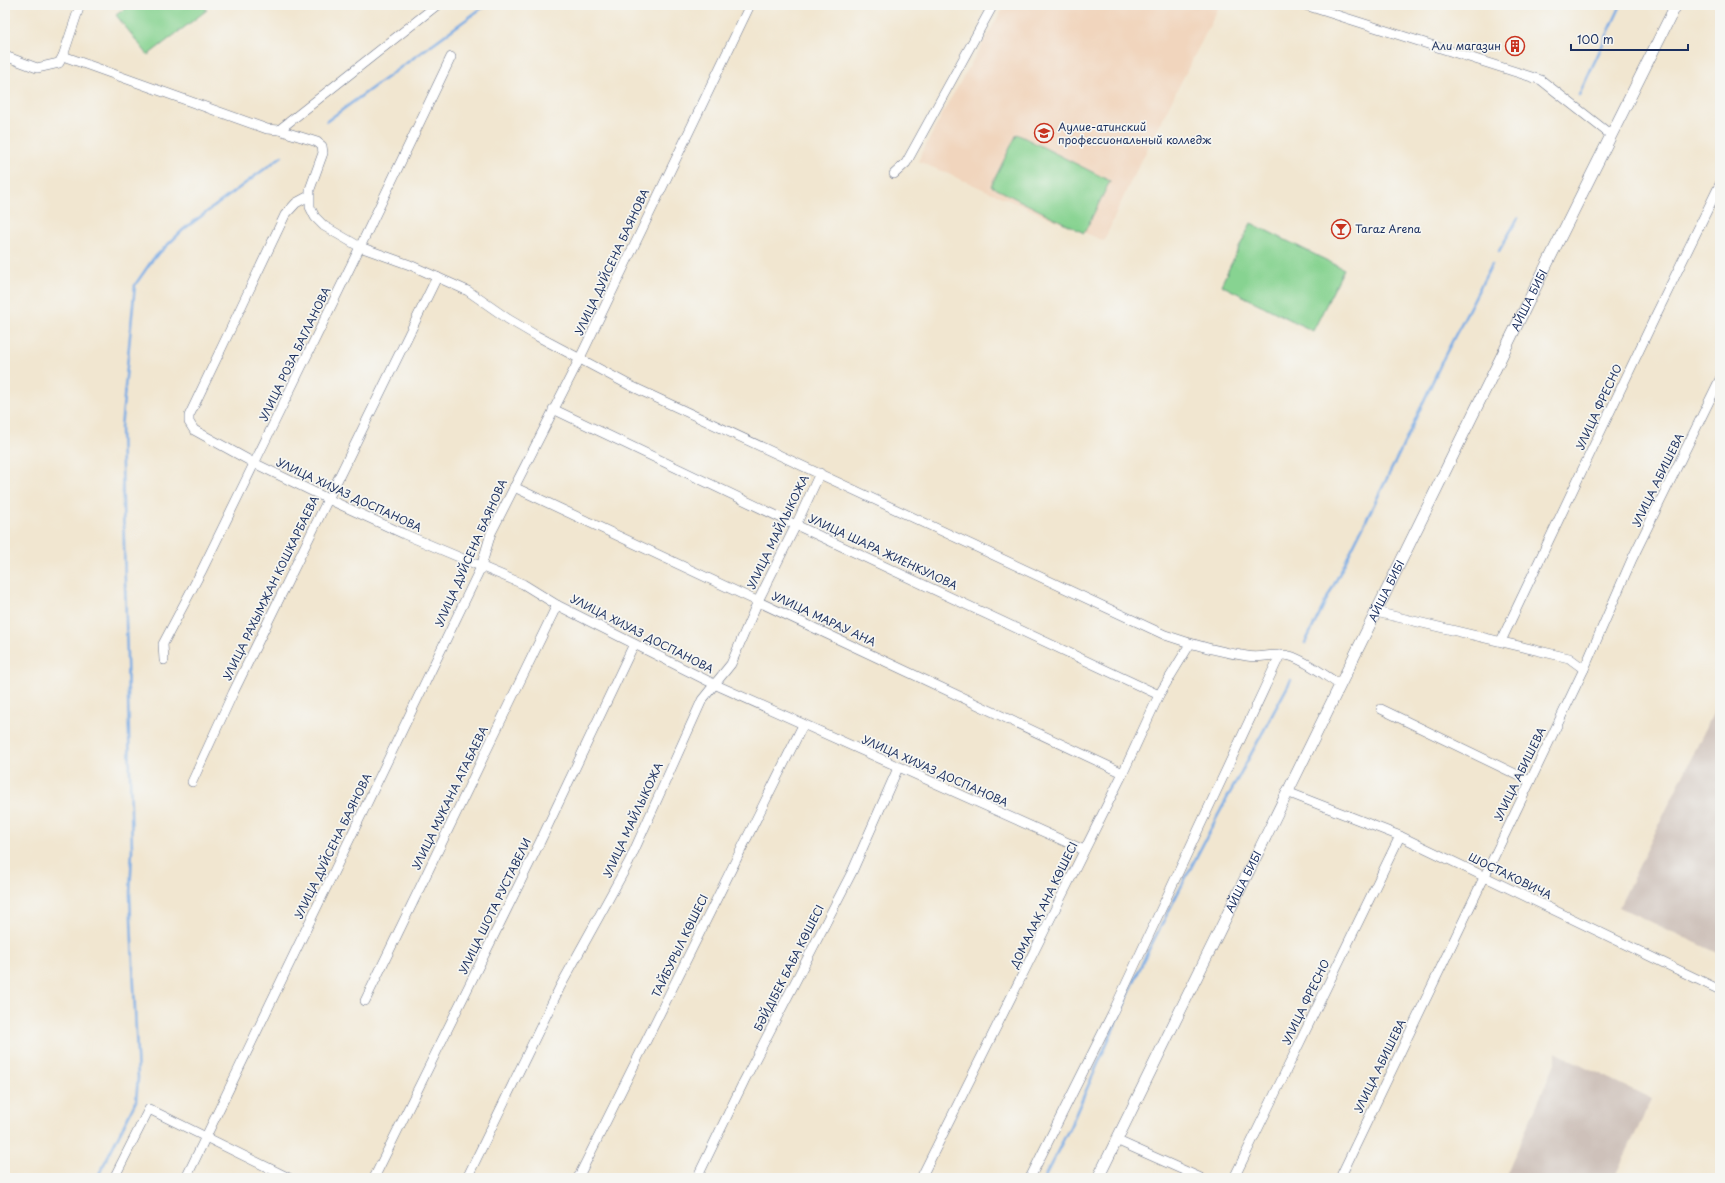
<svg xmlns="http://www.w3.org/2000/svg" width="1725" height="1183" viewBox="0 0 1725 1183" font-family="'Playpen Sans',sans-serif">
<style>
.built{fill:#f1d5bd}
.industrial{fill:#cec1ba}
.green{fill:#87d391;stroke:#518178}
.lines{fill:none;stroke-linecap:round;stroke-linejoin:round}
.stream{stroke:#78abe5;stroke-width:2.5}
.minor-casing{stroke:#666f86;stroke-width:10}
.major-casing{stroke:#666f86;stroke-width:12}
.minor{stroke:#fff;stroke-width:9}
.major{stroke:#fff;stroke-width:11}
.labels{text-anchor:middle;stroke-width:3.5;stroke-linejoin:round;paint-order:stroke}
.poi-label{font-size:11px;fill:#1b2f5e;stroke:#f6f6f2;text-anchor:start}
.street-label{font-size:11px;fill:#1b2f5e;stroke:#f6f6f2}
</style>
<rect width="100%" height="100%" fill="#f6f6f2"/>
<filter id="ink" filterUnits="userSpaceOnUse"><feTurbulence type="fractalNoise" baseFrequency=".025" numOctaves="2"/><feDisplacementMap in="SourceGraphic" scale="8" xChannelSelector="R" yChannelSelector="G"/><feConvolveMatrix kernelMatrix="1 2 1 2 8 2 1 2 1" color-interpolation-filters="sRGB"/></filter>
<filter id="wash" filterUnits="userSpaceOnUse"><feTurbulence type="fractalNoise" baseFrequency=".012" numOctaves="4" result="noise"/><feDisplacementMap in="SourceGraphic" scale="16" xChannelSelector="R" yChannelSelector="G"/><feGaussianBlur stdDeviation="0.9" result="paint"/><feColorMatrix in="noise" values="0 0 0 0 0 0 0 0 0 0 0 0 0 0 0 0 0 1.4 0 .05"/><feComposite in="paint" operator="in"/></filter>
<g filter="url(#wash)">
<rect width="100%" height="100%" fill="#f1e6d0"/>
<polygon class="built" points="1005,5 1220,5 1127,189 1104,241 918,161 947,105"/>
<g class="industrial">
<polygon points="1720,699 1720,954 1619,907"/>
<polygon points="1555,1052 1652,1099 1614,1178 1505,1178 1555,1063"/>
</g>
<g class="green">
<polygon points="130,5 203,5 207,10 148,55 116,15"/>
<polygon points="1017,134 1110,181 1084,233 991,186"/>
<polygon points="1251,223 1344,269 1313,331 1221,285"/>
</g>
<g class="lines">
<g class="stream">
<polyline points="1579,95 1621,5"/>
<polyline points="327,121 486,5"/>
<polyline points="1499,251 1518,218"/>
<polyline points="1305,643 1403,446 1444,357 1492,264"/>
<polyline points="97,1178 136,1101 138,1078 130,895 132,849 121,428 135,285 153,259 184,229 282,156"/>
<polyline points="1044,1178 1070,1127 1145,957 1217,817 1291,680"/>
</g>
</g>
</g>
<g filter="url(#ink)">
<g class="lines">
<g class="minor-casing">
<g id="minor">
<polyline points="80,5 63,56 267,129 279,130 437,5"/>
<polyline points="1305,5 1541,80 1611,135"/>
<polyline points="5,56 37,68 59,63 63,56"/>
<path d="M279,130l38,12 5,4 1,7 -13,36v18l5,10 9,9 36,21 50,18 58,26 40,28 29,17 94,50 534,249c26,9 54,17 82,21 14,3 29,-4 43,0 15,4 36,20 50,29"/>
<polyline points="894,174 906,163 993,5"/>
<polyline points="309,196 296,203 285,215 189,416 189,422 194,430 254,463 328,499 404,534 523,584 557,605 714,684 1084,850"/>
<polyline points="553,409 796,525 1159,695"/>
<polyline points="514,487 1123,773"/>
<polyline points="1376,612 1569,658 1584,669"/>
<polyline points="1501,641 1654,319 1720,184"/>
<polyline points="164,660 163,644 201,572 360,247 451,57"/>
<polyline points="1381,709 1530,781"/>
<polyline points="192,782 233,693 437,277"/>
<polyline points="1287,792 1400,836 1720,990"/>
<polyline points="365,1001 557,605"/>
<polyline points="1116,1140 1201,1178"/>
<polyline points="114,1178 149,1109 289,1178"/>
<polyline points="186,1178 481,567 491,533 580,358 750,5"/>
<polyline points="374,1178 540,842 634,644"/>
<polyline points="467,1178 560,987 629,862 702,700 731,664 758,601 796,525 820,473"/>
<polyline points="578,1178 803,725"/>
<polyline points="697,1178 744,1081 852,872 898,768"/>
<polyline points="921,1178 1123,773 1159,695 1190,644"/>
<polyline points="1030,1178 1112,1014 1280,655"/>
<polyline points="1234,1178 1400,836"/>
<polyline points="1340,1178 1584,669 1632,559 1720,379"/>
</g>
</g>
<g class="major-casing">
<g id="major">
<path id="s1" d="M1098,1178l443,-902 135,-271"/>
</g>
</g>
<use href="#minor" class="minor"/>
<use href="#major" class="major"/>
</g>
</g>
<defs>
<g id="building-ring" transform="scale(1)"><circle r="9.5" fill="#f6f6f2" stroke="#c8321e" stroke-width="1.5"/><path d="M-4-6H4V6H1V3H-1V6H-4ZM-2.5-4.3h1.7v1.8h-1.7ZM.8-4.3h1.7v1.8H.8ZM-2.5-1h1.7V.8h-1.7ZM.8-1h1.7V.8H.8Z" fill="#c8321e"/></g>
<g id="university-ring" transform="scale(1)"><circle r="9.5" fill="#f6f6f2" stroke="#c8321e" stroke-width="1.5"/><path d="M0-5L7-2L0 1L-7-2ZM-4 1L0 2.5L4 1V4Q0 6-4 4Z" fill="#c8321e"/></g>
<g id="bar-ring" transform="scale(1)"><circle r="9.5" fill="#f6f6f2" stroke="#c8321e" stroke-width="1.5"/><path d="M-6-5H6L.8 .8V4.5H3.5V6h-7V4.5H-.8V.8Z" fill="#c8321e"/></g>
</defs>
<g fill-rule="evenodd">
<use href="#building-ring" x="1515" y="46"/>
<use href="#university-ring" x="1044" y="133"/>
<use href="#bar-ring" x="1341" y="229"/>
</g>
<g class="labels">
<g class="poi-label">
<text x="1501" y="50" text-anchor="end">Али магазин</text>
<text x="1058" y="131">Аулие-атинский<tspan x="1058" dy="13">профессиональный колледж</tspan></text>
<text x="1355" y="233">Taraz Arena</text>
</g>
<g class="street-label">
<text transform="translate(612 262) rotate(-65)" y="4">УЛИЦА ДУЙСЕНА БАЯНОВА</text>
<text dy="4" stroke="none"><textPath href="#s1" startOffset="978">АЙША БИБІ</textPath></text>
<text transform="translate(295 354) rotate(-64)" y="4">УЛИЦА РОЗА БАГЛАНОВА</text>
<text transform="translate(1599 407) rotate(-65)" y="4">УЛИЦА ФРЕСНО</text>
<text transform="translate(1658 480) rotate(-64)" y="4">УЛИЦА АБИШЕВА</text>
<text transform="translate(349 495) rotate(25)" y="4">УЛИЦА ХИУАЗ ДОСПАНОВА</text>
<text transform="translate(778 532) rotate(-64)" y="4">УЛИЦА МАЙЛЫКОЖА</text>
<text transform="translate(883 552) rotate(25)" y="4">УЛИЦА ШАРА ЖИЕНКУЛОВА</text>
<text transform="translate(471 553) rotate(-66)" y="4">УЛИЦА ДУЙСЕНА БАЯНОВА</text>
<text transform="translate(271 588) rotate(-64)" y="4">УЛИЦА РАХЫМЖАН КОШКАРБАЕВА</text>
<text dy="4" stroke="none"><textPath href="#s1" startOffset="654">АЙША БИБІ</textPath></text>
<text transform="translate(824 619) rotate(25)" y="4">УЛИЦА МАРАУ АНА</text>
<text transform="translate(642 634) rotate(27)" y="4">УЛИЦА ХИУАЗ ДОСПАНОВА</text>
<text transform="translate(935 771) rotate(24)" y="4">УЛИЦА ХИУАЗ ДОСПАНОВА</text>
<text transform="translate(1520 774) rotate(-64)" y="4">УЛИЦА АБИШЕВА</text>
<text transform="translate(450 798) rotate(-64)" y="4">УЛИЦА МУКАНА АТАБАЕВА</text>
<text transform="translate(633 820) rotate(-65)" y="4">УЛИЦА МАЙЛЫКОЖА</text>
<text transform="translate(333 846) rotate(-64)" y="4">УЛИЦА ДУЙСЕНА БАЯНОВА</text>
<text transform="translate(1510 876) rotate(26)" y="4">ШОСТАКОВИЧА</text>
<text dy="4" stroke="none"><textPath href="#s1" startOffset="330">АЙША БИБІ</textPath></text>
<text transform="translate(1044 905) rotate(-64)" y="4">ДОМАЛАҚ АНА КӨШЕСІ</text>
<text transform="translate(495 906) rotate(-64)" y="4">УЛИЦА ШОТА РУСТАВЕЛИ</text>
<text transform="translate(680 946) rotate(-64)" y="4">ТАЙБУРЫЛ КӨШЕСІ</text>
<text transform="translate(789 968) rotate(-63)" y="4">БӘЙДІБЕК БАБА КӨШЕСІ</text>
<text transform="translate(1306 1002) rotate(-64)" y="4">УЛИЦА ФРЕСНО</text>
<text transform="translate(1380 1066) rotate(-64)" y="4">УЛИЦА АБИШЕВА</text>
</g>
</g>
<rect width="1725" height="1183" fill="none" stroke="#f6f6f2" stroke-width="20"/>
<path d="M1571 44v6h117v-6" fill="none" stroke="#1b2f5e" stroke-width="2"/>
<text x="1577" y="44" font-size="12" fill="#1b2f5e" stroke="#f6f6f2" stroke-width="3" paint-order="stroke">100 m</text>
</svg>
